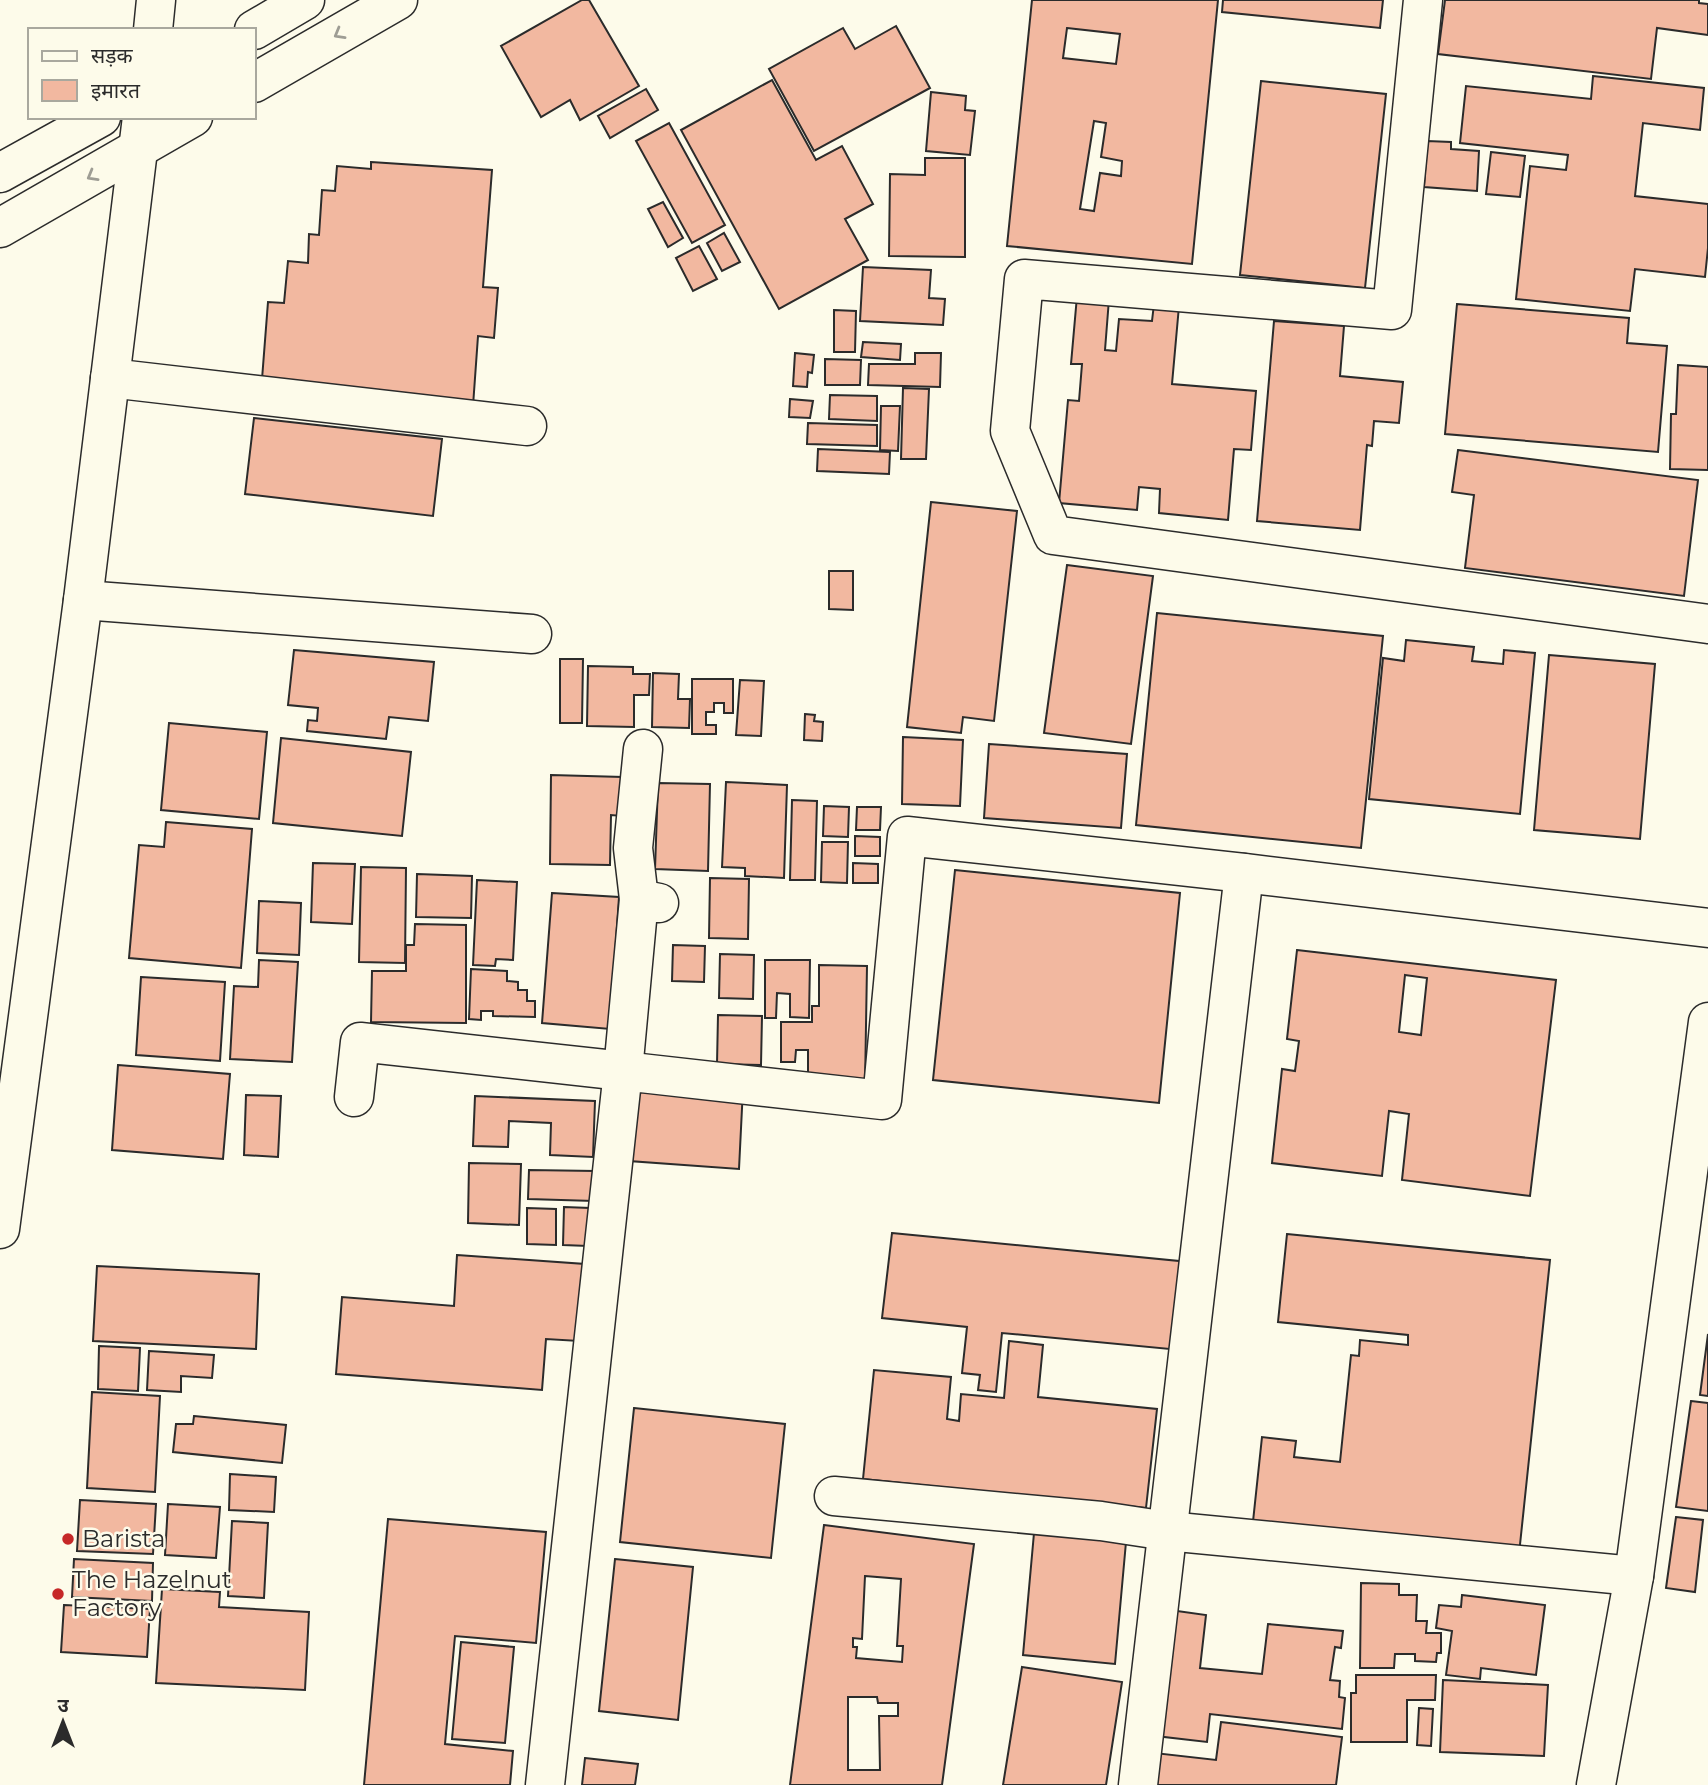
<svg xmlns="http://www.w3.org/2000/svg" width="1708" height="1785" viewBox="0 0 1708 1785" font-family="Montserrat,'Noto Sans Devanagari',sans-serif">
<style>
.building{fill:#f2b8a0;stroke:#2b2b2b;stroke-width:2;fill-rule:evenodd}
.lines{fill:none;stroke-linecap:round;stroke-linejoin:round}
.street-casing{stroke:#2b2b2b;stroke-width:41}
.secondary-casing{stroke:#2b2b2b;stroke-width:41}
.primary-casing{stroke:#2b2b2b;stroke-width:41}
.street{stroke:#fdfbea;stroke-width:38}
.secondary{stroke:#fdfbea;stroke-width:38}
.primary{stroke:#fdfbea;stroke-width:38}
.oneway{stroke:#9e9d94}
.poi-dot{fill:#c62828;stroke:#fdfbea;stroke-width:2.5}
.labels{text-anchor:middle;stroke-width:5;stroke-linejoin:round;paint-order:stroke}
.poi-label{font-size:24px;fill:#2b2b2b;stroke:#fdfbea;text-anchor:start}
</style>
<rect width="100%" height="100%" fill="#fdfbea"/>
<g class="building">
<polygon points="582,0 589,0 639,86 580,120 570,100 541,117 501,46"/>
<path d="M1032,0h186l-26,264 -185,-18zM1067,28l53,6 -4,30 -53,-6zM1094,121l12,2 -5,34 21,4 -1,15 -21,-3 -6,38 -14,-2z"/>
<polygon points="1223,0 1383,0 1380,28 1222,12"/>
<polygon points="1445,0 1699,0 1699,3 1708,4 1708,35 1657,28 1651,79 1438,54"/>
<polygon points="896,26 930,88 814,151 769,69 843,28 855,49"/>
<polygon points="1593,76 1704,88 1700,130 1643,123 1635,196 1708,204 1708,248 1705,277 1635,269 1630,311 1516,299 1530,166 1566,170 1568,155 1460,143 1466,86 1591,99"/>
<polygon points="772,80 816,160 842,146 873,204 845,219 868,260 779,309 681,130"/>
<polygon points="1261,81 1386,94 1365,288 1240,275"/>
<polygon points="646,89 658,110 610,138 598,116"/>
<polygon points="931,92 966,96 965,110 975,111 970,155 926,151"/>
<polygon points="669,123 725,225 692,243 636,141"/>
<polygon points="1427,141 1451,142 1451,149 1479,151 1477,191 1424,187"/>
<polygon points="1491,152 1525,156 1520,197 1486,194"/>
<polygon points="925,158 965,158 965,257 889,256 890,174 925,175"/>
<polygon points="371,162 492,170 483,287 498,288 494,338 478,336 473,406 261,392 268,302 284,303 288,261 308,263 309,234 319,235 322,190 335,191 337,166 371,169"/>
<polygon points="663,202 683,238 668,247 648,209"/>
<polygon points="724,233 740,262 722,271 707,243"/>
<polygon points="699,246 717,279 693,291 676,258"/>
<polygon points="863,267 931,270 929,298 945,299 943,325 860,321"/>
<polygon points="1077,296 1109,299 1105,350 1116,351 1119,319 1152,321 1154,304 1179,306 1172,384 1256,391 1251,450 1234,449 1228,520 1159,513 1160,489 1139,487 1137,510 1059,503 1068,400 1079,401 1082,364 1071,364"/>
<polygon points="1457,304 1629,318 1627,343 1667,346 1658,452 1445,434"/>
<polygon points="834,310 856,311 855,352 834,352"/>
<polygon points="1274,321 1344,326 1340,376 1403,382 1399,423 1374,421 1372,446 1367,445 1360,530 1257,521"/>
<polygon points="863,342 901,344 900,360 861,357"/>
<polygon points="795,353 814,355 812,373 808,372 807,387 793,386"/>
<polygon points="915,353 941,353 940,387 868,385 869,364 915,364"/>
<polygon points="825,359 861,360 860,385 825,385"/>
<polygon points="1678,365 1708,367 1708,470 1670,469 1671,414 1676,414"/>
<polygon points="903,388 929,389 926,459 901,459"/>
<polygon points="830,395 877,396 877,421 829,419"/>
<polygon points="790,399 813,401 810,418 789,417"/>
<polygon points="881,406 900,406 898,451 880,450"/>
<polygon points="254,418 442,439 433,516 245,494"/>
<polygon points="808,423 877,425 877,446 807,444"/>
<polygon points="818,449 890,452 889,474 817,471"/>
<polygon points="1458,450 1698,480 1684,596 1465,568 1474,495 1452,492"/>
<polygon points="931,502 1017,511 994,721 963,717 961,733 907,727"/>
<polygon points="1067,565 1153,576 1131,744 1044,733"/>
<polygon points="829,571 853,571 853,610 829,609"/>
<polygon points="1157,613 1383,636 1361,848 1136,825"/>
<polygon points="1406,640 1474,647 1472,661 1503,664 1504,650 1535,653 1520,814 1369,799 1383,658 1404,661"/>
<polygon points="294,650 434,662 428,721 389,717 386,739 307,731 308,720 317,721 318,708 288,705"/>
<polygon points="1549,655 1655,664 1640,839 1534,830"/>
<polygon points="560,659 583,659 582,723 560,723"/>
<polygon points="588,666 633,667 633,674 650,674 649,695 634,695 634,727 587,726"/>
<polygon points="653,673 679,674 678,699 690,699 689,728 652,727"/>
<polygon points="692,679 733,679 733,713 724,713 724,703 714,703 714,712 706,712 706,725 716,725 716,734 692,734"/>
<polygon points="740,680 764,681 761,736 736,735"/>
<polygon points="805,714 815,715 814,721 823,722 822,741 804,740"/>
<polygon points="169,723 267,732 259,819 161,810"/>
<polygon points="903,737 963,740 960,806 902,804"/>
<polygon points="281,738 411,752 402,836 273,823"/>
<polygon points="989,744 1127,754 1121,828 984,818"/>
<polygon points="551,775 623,777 622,816 611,815 610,865 550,864"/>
<polygon points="726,782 787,785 784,878 745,876 745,868 722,867"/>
<polygon points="658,783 710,784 708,871 655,869"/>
<polygon points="792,800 817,801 815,880 790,880"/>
<polygon points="824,806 849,807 848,837 823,836"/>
<polygon points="857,807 881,807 880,830 856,830"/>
<polygon points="166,822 252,829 241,968 129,958 139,845 164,847"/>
<polygon points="855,836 880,837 880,856 855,856"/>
<polygon points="822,842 848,842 847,883 821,882"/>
<polygon points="313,863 355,864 352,924 311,922"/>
<polygon points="853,863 878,864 878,883 853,883"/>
<polygon points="361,867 406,868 405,963 359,962"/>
<polygon points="955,870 1180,893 1159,1103 933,1080"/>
<polygon points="417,874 472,876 471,918 416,917"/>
<polygon points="710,878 749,879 748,939 709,938"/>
<polygon points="477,880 517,882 513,960 496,959 495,966 473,965"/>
<polygon points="552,893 619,897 610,1029 542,1023"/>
<polygon points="259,901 301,903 299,955 257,953"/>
<polygon points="415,924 466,925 466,1023 371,1022 372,971 406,971 406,945 414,945"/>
<polygon points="673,945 705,946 704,982 672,981"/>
<path d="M1297,950l259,30 -26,216 -128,-16 7,-66 -20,-3 -7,65 -110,-13 10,-94 13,2 4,-30 -12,-2zM1405,975l22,3 -6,57 -22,-3z"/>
<polygon points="720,954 754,955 753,999 719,998"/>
<polygon points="259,960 298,962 292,1062 230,1059 234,986 258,987"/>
<polygon points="765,960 810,960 809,1018 790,1017 790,994 777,993 776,1018 765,1018"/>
<polygon points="819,965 867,966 865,1085 808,1084 808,1050 796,1050 795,1062 781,1062 781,1022 812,1022 812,1006 819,1006"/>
<polygon points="471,969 507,971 507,981 518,982 518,990 527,990 527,1001 535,1001 535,1017 493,1016 493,1011 481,1011 481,1020 469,1019"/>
<polygon points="141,977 225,982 220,1061 136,1055"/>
<polygon points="718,1015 762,1016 761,1065 717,1064"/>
<polygon points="118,1065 230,1074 223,1159 112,1150"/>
<polygon points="634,1081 743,1088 739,1169 629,1161"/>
<polygon points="246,1095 281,1096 278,1157 244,1155"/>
<polygon points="475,1096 595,1101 593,1157 550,1155 551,1123 509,1121 508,1147 473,1146"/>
<polygon points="469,1163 521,1164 519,1225 468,1223"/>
<polygon points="529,1170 595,1171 594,1201 528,1199"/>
<polygon points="564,1207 590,1208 588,1246 563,1245"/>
<polygon points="527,1208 556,1209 556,1245 527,1244"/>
<polygon points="892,1233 1189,1262 1180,1350 1002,1333 996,1392 978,1390 980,1375 962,1373 967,1327 882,1318"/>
<polygon points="1287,1234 1550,1260 1519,1554 1252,1531 1262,1437 1296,1441 1294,1457 1340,1462 1351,1355 1359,1356 1360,1340 1408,1345 1408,1335 1278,1322"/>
<polygon points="457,1255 585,1264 579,1341 546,1339 542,1390 336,1374 342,1297 454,1306"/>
<polygon points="97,1266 259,1274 256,1349 93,1341"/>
<polygon points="1708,1334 1708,1396 1700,1395"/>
<polygon points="1009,1341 1043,1345 1038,1397 1157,1409 1146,1508 863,1479 874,1370 951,1377 947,1419 959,1421 961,1394 1004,1398"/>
<polygon points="99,1346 140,1348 138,1391 98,1389"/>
<polygon points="149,1351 214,1355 212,1378 181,1376 181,1392 147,1390"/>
<polygon points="92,1392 160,1396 155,1492 87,1488"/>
<polygon points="1691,1401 1708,1403 1708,1511 1676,1507"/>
<polygon points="634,1408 785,1424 771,1558 620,1542"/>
<polygon points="194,1416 286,1425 282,1463 173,1452 176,1424 193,1424"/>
<polygon points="230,1474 276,1477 274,1512 229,1510"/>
<polygon points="80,1500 156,1504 153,1554 77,1551"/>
<polygon points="168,1504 220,1507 216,1558 165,1555"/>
<polygon points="1676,1517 1703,1520 1695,1592 1666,1588"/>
<polygon points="388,1519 546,1532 536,1643 455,1636 445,1744 513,1751 510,1785 364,1785"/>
<polygon points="232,1521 268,1523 264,1598 228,1596"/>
<path d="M824,1525l150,19 -32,241h-152zM865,1576l36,3 -4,67h6l-1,16 -46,-4 1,-11h-4v-9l9,1zM848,1697h29l1,6h20v13h-19l1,54h-32z"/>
<polygon points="1034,1533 1126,1542 1115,1664 1023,1655"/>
<polygon points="74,1559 153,1563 152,1601 72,1597"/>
<polygon points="615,1559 693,1567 678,1720 599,1711"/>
<polygon points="1361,1583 1399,1584 1399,1595 1417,1595 1416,1621 1427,1621 1426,1633 1441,1633 1441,1653 1437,1653 1436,1662 1415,1661 1415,1654 1395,1654 1394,1668 1360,1668"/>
<polygon points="162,1589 220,1592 219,1607 309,1612 305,1690 156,1683"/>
<polygon points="1462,1595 1545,1605 1536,1675 1481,1668 1480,1679 1446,1675 1452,1631 1436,1628 1439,1605 1461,1607"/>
<polygon points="64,1605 150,1609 147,1657 61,1652"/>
<polygon points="1170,1610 1206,1615 1200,1668 1262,1674 1268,1624 1343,1631 1341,1648 1335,1647 1330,1680 1340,1681 1339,1697 1345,1698 1342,1729 1210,1714 1207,1742 1156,1736"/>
<polygon points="461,1642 514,1647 505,1743 452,1739"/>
<polygon points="1022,1667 1122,1682 1106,1785 1003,1785"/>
<polygon points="1356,1675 1436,1675 1435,1700 1407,1700 1407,1742 1351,1742 1351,1693 1356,1693"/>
<polygon points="1443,1680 1548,1685 1544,1756 1440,1752"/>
<polygon points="1419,1708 1433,1709 1431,1746 1417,1745"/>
<polygon points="1221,1722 1342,1737 1336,1785 1151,1785 1155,1753 1216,1760"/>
<polygon points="585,1758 638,1764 635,1785 582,1785"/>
</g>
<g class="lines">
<g class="street-casing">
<g id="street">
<polyline points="1423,0 1392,310 1024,279 1010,431 1053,535 1708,624"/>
<polyline points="110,378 527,426"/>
<polyline points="83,600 532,634"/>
<polyline points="639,899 633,848 643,749"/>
<polyline points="354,1097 360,1042 623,1071 639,899 659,903"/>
<polyline points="834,1496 1101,1521 1167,1531 1634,1576"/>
<polyline points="545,1785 623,1071 882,1100 907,836 1244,873 1708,928"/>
<polyline points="1138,1785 1244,873"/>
</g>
</g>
<g class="secondary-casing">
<g id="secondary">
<polyline points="153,30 156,0"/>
<polyline points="0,1229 83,600 142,117"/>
<polyline points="1596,1785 1634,1576 1708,1022"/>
</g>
</g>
<g class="primary-casing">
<g id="primary">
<polyline points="254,30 305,0"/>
<polyline points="254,83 398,0"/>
<polyline points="0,173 101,117"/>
<polyline points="0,228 193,117"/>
</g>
</g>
<use href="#street" class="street"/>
<use href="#secondary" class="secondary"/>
<use href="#primary" class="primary"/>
</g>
<defs><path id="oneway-chevron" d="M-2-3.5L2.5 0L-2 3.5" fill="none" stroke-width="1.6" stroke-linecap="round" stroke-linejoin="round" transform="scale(1.75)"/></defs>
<g class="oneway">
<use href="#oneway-chevron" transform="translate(339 34) rotate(150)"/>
<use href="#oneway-chevron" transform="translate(92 176) rotate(150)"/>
</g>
<g class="poi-dot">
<circle cx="68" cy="1539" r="7"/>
<circle cx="58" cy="1594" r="7"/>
</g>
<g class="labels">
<g class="poi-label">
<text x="82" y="1547">Barista</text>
<text x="72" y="1588">The Hazelnut<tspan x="72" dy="28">Factory</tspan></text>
</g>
</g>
<rect x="28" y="28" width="228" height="91" fill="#fdfbea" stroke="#a9a89e" stroke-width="2"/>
<rect x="42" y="51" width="35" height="10" fill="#fdfbea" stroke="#a9a89e" stroke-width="2"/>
<text x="91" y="63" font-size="21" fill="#2b2b2b">सड़क</text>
<rect x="42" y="80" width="35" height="21" fill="#f2b8a0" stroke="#a9a89e" stroke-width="2"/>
<text x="91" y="98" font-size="21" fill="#2b2b2b">इमारत</text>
<g transform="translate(63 1722)" stroke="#fdfbea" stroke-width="5" paint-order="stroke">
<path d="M0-5L12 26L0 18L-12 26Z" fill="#2b2b2b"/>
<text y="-10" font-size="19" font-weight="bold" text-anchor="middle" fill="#2b2b2b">उ</text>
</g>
</svg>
